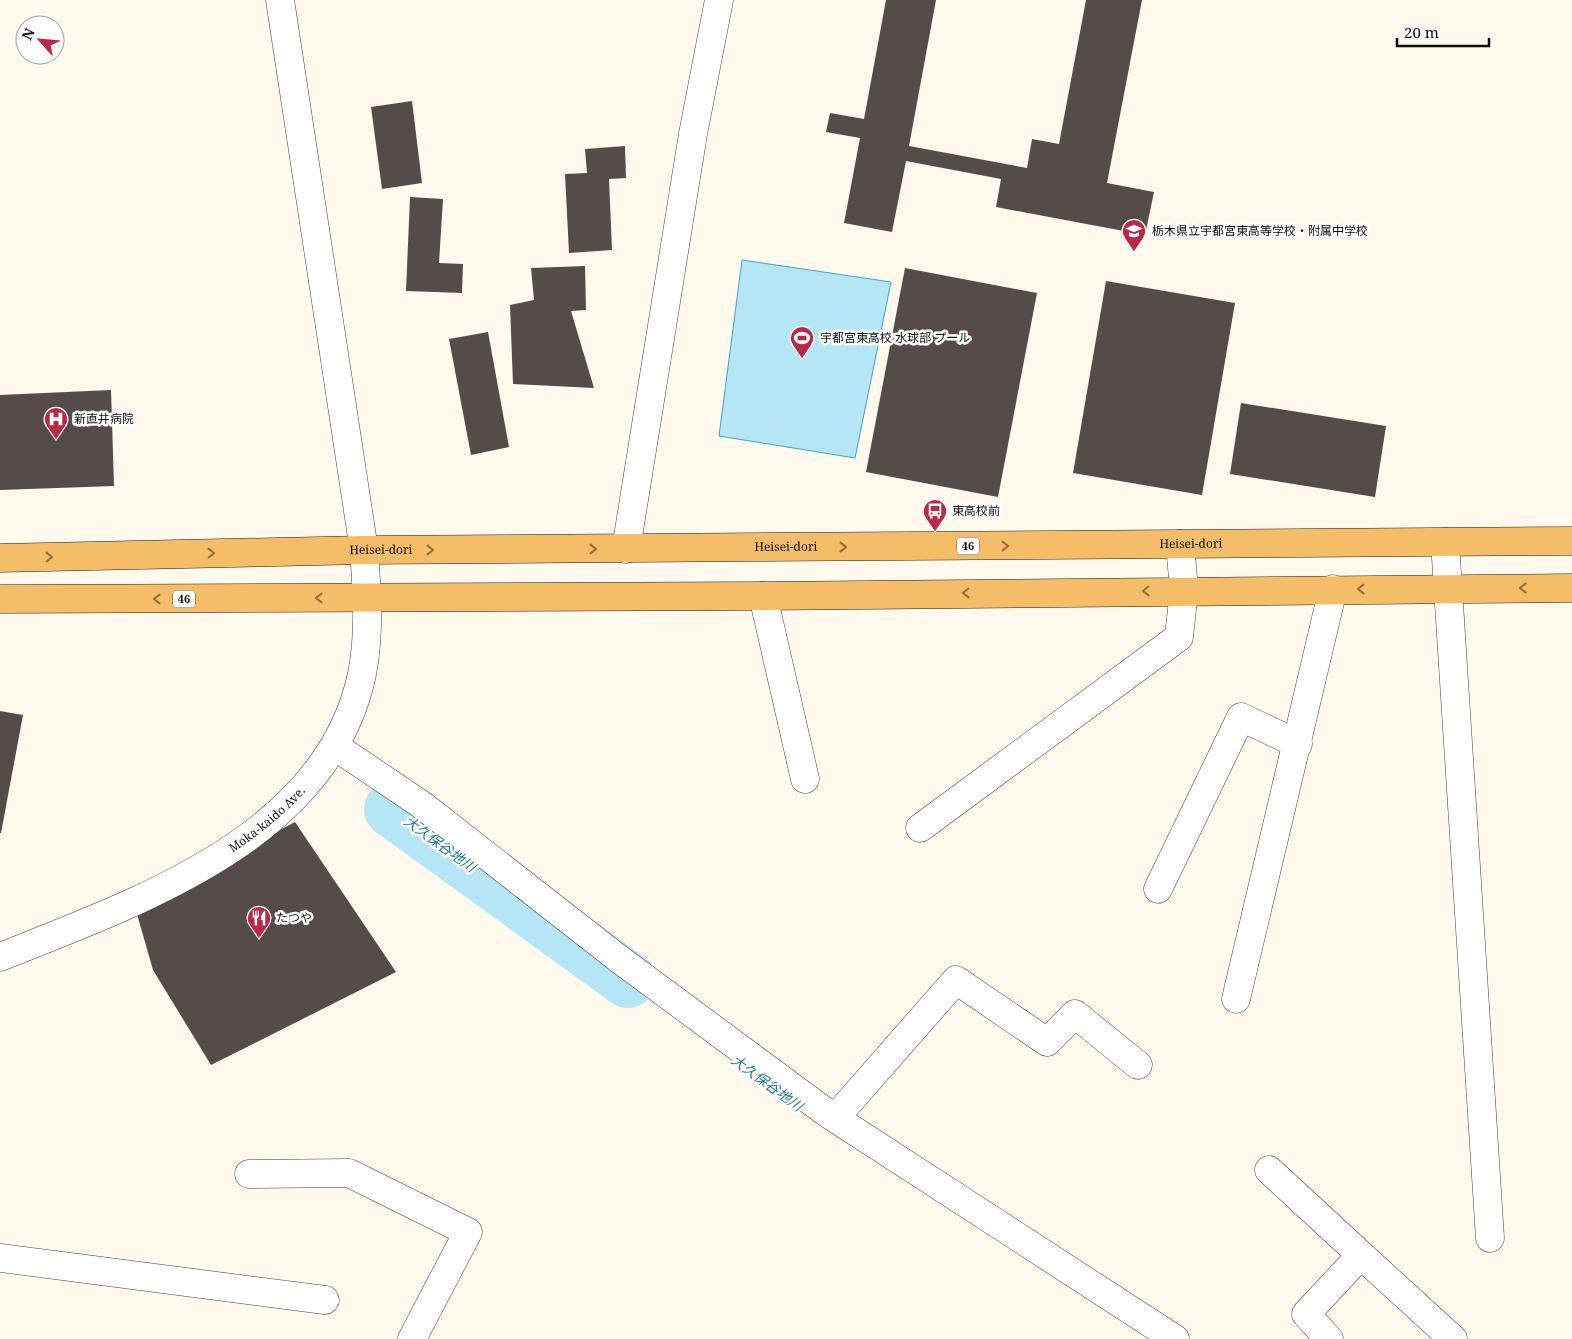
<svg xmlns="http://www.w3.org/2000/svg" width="1572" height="1339" viewBox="0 0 1572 1339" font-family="'Noto Serif','Noto Sans JP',serif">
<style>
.water{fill:#b4e6f5;stroke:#3ca7ca}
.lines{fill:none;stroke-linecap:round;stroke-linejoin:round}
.river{stroke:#b4e6f5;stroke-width:56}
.building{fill:#554c4a}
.minor-casing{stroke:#404040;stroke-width:29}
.major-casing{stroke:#1e1e1e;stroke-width:29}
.minor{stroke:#fff;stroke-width:28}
.major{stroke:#f5bd67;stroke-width:28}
.oneway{stroke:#8d6e3e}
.labels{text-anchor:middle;stroke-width:5;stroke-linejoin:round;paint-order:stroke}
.shield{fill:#fff;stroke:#565656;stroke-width:1}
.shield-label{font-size:11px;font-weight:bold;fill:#0d0d0d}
.poi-label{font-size:12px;fill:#0d0d0d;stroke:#fff;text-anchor:start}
.street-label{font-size:12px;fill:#0d0d0d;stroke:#fff}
.water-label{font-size:14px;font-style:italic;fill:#19779c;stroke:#fff}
</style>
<rect width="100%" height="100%" fill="#fff9ee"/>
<polygon class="water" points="742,260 891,282 855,458 719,436"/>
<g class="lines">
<polyline class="river" points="392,809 628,980"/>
</g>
<g class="building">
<polygon points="886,0 936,0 909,146 1027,168 1032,139 1059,144 1086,0 1142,0 1107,183 1154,192 1145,235 996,207 1001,179 906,161 892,232 844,223 860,138 826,132 830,113 864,119"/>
<polygon points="412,101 422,183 382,189 371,107"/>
<polygon points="625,146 626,178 609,179 612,250 569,253 565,174 587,173 585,149"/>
<polygon points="410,197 443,199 439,263 463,264 462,293 406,291"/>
<polygon points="585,266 586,310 571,311 594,388 513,384 510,305 534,300 531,268"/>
<polygon points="905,268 1037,293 998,497 866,472"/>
<polygon points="1106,281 1235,303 1202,495 1073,473"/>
<polygon points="488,332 509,447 471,455 449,339"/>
<polygon points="111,390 114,486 0,490 0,395"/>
<polygon points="1241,403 1386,426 1375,497 1230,474"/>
<polygon points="0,711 23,715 1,833 0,833"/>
<polygon points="295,822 396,972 211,1065 153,970 135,907"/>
</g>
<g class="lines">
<g class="minor-casing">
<g id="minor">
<polyline points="1445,542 1490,1238"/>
<polyline points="626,549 693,134 719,0"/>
<polyline points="763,596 805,779"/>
<polyline points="336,747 422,805 619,959 827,1113 1175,1339"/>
<polyline points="920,828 1179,637 1184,590 1180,544"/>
<polyline points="1158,889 1241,717 1298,744"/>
<path id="s1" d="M0,957c137,-55 328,-119 362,-283 8,-41 5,-82 2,-124l-84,-550"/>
<polyline points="1236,999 1333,589"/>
<polyline points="835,1118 956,980 1047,1042 1075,1014 1138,1065"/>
<polyline points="1269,1170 1361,1255 1306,1314 1329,1339"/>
<polyline points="249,1174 349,1173 468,1232 412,1339"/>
<polyline points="1361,1255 1453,1339"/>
<polyline points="0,1258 325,1300"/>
</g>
</g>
<g class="major-casing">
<g id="major">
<path id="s2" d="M0,558l364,-8 1208,-9"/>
<polyline points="0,599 763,596 1572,588"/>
</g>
</g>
<use href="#minor" class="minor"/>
<use href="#major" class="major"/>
</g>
<defs><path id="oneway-chevron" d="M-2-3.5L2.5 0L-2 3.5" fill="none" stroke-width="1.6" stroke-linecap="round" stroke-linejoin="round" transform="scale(1.25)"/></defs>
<g class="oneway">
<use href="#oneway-chevron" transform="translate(1005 546)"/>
<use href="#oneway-chevron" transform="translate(843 547)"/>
<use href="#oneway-chevron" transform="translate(593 549)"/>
<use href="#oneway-chevron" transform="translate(430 550)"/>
<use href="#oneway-chevron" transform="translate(211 553) rotate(-1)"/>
<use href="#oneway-chevron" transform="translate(49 557) rotate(-1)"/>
<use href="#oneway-chevron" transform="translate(1523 588) rotate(180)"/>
<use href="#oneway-chevron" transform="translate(1361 589) rotate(180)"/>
<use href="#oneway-chevron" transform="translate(1146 591) rotate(179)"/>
<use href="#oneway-chevron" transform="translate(966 593) rotate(179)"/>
<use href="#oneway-chevron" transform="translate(319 598) rotate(180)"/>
<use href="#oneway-chevron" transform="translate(157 599) rotate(180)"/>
</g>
<defs>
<g id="school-pin" transform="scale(1.25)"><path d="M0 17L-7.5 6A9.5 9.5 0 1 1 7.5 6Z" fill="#ba2845" stroke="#fff"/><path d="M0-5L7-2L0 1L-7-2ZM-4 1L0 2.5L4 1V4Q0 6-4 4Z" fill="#fff"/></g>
<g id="stadium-pin" transform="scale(1.25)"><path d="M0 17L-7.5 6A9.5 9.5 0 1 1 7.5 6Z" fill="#ba2845" stroke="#fff"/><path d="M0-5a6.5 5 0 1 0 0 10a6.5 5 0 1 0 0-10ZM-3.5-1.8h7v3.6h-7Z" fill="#fff"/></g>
<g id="hospital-pin" transform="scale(1.25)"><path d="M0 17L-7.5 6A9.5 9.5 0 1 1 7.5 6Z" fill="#ba2845" stroke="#fff"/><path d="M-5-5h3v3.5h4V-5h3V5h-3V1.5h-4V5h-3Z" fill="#fff"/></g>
<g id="bus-pin" transform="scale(1.25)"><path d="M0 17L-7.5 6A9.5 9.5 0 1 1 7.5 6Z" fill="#ba2845" stroke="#fff"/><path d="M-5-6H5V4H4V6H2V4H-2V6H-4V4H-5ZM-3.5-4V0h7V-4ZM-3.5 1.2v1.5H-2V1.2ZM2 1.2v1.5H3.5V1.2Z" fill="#fff"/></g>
<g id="restaurant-pin" transform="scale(1.25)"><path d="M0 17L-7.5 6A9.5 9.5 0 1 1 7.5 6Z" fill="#ba2845" stroke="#fff"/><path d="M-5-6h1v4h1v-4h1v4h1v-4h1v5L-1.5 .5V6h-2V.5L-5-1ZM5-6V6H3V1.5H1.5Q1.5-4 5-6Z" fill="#fff"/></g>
</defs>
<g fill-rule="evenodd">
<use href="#school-pin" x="1134" y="231"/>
<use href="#stadium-pin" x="802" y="338"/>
<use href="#hospital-pin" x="56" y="419"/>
<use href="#bus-pin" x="935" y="511"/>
<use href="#restaurant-pin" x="259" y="918"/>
</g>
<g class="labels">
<g class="shield">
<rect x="957" y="537.5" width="22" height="17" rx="4"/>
<rect x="173" y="590.5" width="22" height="17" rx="4"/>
</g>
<g class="shield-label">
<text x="968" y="550">46</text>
<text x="184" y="603">46</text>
</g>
<g class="poi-label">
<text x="1152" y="235">栃木県立宇都宮東高等学校・附属中学校</text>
<text x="820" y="342">宇都宮東高校 水球部 プール</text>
<text x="74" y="423">新直井病院</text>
<text x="952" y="515">東高校前</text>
<text x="276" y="922">たつや</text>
</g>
<g class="street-label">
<text dy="4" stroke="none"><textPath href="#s2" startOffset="1191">Heisei-dori</textPath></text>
<text dy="4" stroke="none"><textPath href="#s2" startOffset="786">Heisei-dori</textPath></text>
<text dy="4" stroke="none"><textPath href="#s2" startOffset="381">Heisei-dori</textPath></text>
<text dy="4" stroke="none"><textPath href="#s1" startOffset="302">Moka-kaido Ave.</textPath></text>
</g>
<g class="water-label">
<text transform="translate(440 844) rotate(36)" y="5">大久保谷地川</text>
<text transform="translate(767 1083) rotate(36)" y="5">大久保谷地川</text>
</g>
</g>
<g transform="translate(40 40) rotate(297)"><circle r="24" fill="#ffffff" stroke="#9e9e9e"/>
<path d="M0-4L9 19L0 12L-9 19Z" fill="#ba2845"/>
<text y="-8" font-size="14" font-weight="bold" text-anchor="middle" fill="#0d0d0d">N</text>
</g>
<path d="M1397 38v8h92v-8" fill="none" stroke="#0d0d0d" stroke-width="2.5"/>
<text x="1404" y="38" font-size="15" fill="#0d0d0d" stroke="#ffffff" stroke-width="4" paint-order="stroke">20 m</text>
</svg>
